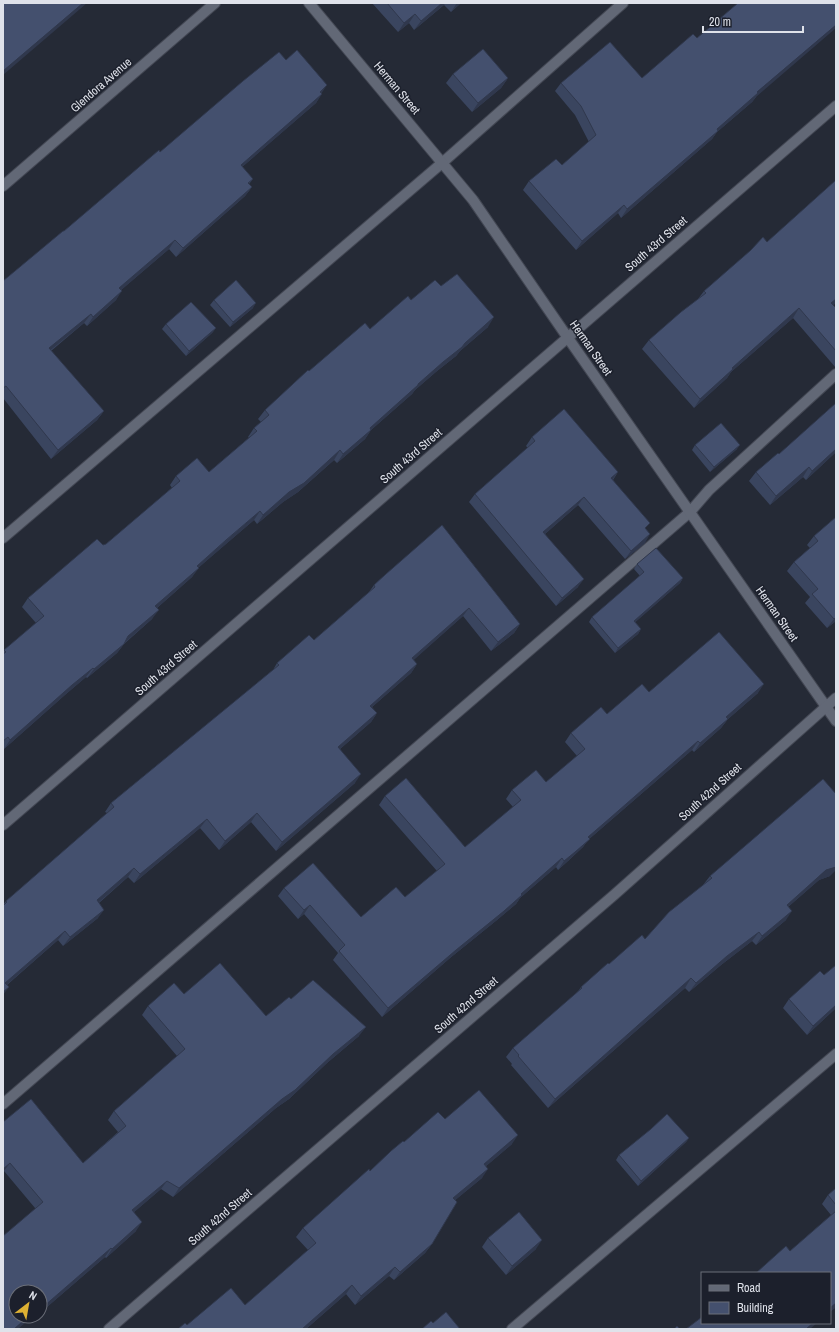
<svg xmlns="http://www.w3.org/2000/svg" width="839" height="1332" viewBox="0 0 839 1332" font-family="'Archivo Narrow',sans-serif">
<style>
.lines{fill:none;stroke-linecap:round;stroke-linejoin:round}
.service-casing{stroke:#434753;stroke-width:12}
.minor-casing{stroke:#434753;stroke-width:12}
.service{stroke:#626876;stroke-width:10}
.minor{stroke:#626876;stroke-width:10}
.wall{fill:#3a455f}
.shaded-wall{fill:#30384d}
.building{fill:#44506e;stroke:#30384d}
.labels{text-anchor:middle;stroke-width:3;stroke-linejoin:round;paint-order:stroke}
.street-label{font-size:12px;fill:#dfe2ea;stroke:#1c202c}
</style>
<rect width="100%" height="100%" fill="#252a36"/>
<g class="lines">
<g class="service-casing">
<g id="service">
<polyline points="3,538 442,163 623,3"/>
<polyline points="3,1104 690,512 709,490 836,374"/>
<polyline points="512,1329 836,1054"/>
</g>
</g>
<g class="minor-casing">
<g id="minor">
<polyline points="309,3 473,200 568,338 836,721"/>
<polyline points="3,186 215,3"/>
<polyline points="3,825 836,106"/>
<polyline points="109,1329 614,895 836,698"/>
</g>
</g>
<use href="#service" class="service"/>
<use href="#minor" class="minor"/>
</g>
<g class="wall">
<polygon points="372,3 461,3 451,12 444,5 414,30 409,23 398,32"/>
<polygon points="697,38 756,97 752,102 717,132 712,139 621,218 618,213 576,250 523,190 529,181 562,165 589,142 575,115 555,91 561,83 642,78"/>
<polygon points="286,60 322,93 316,103 242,167 253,179 249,184 252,187 245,196 176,257 169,249 121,290 116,300 87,326 84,323 51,351 104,411 97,420 51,459 3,398 3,281 64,231 160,152"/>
<polygon points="453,74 508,78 501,88 472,112 446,83"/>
<polygon points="836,180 836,303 833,305 836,308 836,368 793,318 731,372 727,378 694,408 642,349 649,340 698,299 704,291 767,242"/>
<polygon points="441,286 488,327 460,351 456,356 437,371 415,390 412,394 371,430 365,439 337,463 334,460 298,492 283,502 257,524 254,520 220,549 198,568 192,577 157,608 152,619 124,644 117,653 87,678 86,677 66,694 4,749 3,748 3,652 4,650 36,623 22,607 28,598 106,544 172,488 170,485 176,476 209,472 249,438 248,437 254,428 261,422 258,419 265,410 309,371 411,300"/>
<polygon points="214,300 253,308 230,327 210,305"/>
<polygon points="166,324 216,328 212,333 186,356 162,329"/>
<polygon points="836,403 836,452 806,480 803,477 770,505 749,481 756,472 779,454"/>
<polygon points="532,437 618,472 613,480 646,529 645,543 625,559 578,505 545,534 578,587 556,606 469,502 475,494 528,448 526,446"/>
<polygon points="695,445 737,449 710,472 692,450"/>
<polygon points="836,517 836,621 827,628 805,603 810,597 787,571 794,562 810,548 807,545 814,536"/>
<polygon points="637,564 683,578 680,583 635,622 641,629 638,634 615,653 589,622 592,617 640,576 634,569"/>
<polygon points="386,574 520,624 514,633 491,651 463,616 413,660 417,664 411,673 372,707 377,713 371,722 340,749 355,783 276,851 251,822 219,850 200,828 134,883 128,877 99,903 98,918 63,946 58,940 7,985 3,995 3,905 6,901 107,813 105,812 111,803 273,670 277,663 314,640 369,592 374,585"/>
<polygon points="649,692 758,693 728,719 721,728 694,752 692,750 588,840 583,847 568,861 558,870 556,867 520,898 516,904 497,920 450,958 382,1017 333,960 338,953 304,914 298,919 278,896 284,888 361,917 405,897 437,871 379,805 385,796 465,847 513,807 506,799 512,790 546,782 577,756 565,742 571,733"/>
<polygon points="710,876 830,876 819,880 788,907 786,920 756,945 752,941 721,965 689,992 685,988 548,1108 511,1065 512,1064 506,1057 513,1048 577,993 581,987 609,964 645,939 703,885"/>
<polygon points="824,975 836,1008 807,1035 783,1008 789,999"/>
<polygon points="184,994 266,1016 291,999 359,1036 327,1063 289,1099 276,1108 173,1197 161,1189 134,1212 136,1231 106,1258 105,1257 40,1313 40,1292 35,1208 4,1171 3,1122 83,1163 118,1132 108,1120 114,1111 177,1056 142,1015 148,1006"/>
<polygon points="445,1119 512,1144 486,1166 482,1178 455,1200 432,1244 425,1253 394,1280 389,1276 355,1305 346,1294 306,1329 178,1329 245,1305 308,1250 296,1237 303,1228 404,1142"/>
<polygon points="689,1138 686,1142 638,1186 616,1160 619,1155"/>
<polygon points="836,1188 836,1307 830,1312 830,1273 790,1251 831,1215 822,1204 828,1195"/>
<polygon points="488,1238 536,1249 506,1275 482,1247"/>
</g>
<g class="shaded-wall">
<polygon points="83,3 87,3 3,75 3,71"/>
<polygon points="442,3 446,3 414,30 421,21"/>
<polygon points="457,3 461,3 451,12"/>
<polygon points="415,14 409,23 398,32 404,23"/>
<polygon points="836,25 836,28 756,97 752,102 717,132 712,139 621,218 627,209 717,129 757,92"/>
<polygon points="508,78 501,88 472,112 478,103"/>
<polygon points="327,85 321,94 320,92"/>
<polygon points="322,94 316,103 234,174 241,165"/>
<polygon points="252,187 245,196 176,257 183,248"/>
<polygon points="624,205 618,213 576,250 582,241"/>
<polygon points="175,240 169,249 113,297 119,288"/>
<polygon points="122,291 116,300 87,326 93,317"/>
<polygon points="836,299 836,303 825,312 831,303"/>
<polygon points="256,303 253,308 230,327 233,322"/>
<polygon points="799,308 793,318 731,372 727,378 694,408 700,399 732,368"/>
<polygon points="91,314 84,323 42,357 49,348"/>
<polygon points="494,317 488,327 460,351 456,356 437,371 415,390 412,394 371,430 365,439 337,463 343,454 370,428 418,384"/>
<polygon points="216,328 212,333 186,356 189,351"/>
<polygon points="104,411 97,420 51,459 58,450"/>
<polygon points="740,445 737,449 710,472 714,467"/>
<polygon points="836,449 836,452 806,480 812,471"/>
<polygon points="340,450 334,460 298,492 283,502 257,524 263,515 289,492"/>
<polygon points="809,467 803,477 770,505 776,496"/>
<polygon points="618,472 612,480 611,478"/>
<polygon points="584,497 578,505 537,541 543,532"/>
<polygon points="260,511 254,520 190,575 197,566"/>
<polygon points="650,534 645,543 625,559 631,551"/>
<polygon points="199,568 192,577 149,615 155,606"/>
<polygon points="683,578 680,583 631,626 634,621"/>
<polygon points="584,579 578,587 556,606 562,598"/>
<polygon points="469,608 463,616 406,667 412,658"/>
<polygon points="159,610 152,619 122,645 128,636"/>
<polygon points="836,617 836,621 827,628 834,619"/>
<polygon points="520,624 514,633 491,651 498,642"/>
<polygon points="641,629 638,634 615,653 618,648"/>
<polygon points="124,644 117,653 87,678 94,669"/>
<polygon points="417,664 411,673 364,714 370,706"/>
<polygon points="93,668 86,677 66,694 4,749 10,740 72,685"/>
<polygon points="764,684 758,693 720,726 726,717"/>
<polygon points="377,713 371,722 332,756 338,747"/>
<polygon points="728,719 721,728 694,752 700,743"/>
<polygon points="698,741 692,750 588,840 583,847 558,870 564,861 588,837"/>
<polygon points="361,774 355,783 276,851 282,842"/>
<polygon points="257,813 251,822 219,850 225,841"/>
<polygon points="207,819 200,828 134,883 140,874"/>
<polygon points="562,858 556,867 520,898 516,904 497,920 450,958 382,1017 388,1008"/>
<polygon points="836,867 836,870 830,876 819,880 780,914 787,905 826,870"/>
<polygon points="134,868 128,877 91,909 97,900"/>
<polygon points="310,905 304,914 298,919 304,910"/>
<polygon points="104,910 98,918 63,946 70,937"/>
<polygon points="792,911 786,920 756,945 762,936"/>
<polygon points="65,931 58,940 3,988 5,983"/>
<polygon points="759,932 752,941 721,965 689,992 696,983 727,956"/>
<polygon points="691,978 685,988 548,1108 555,1099"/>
<polygon points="9,987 3,995 3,992"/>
<polygon points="836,1005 836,1008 807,1035 813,1026"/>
<polygon points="366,1027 359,1036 327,1063 289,1099 276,1108 173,1197 179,1188 333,1054"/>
<polygon points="518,1135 512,1144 478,1173 484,1164"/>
<polygon points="689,1138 686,1142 638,1186 641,1181"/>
<polygon points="10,1163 4,1171 3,1173 3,1169"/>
<polygon points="488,1169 482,1178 447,1207 453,1198"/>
<polygon points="167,1181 161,1189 126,1219 132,1210"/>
<polygon points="142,1222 136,1231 106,1258 112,1249"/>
<polygon points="542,1240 536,1249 506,1275 512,1266"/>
<polygon points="432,1244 425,1253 394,1280 400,1272"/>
<polygon points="111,1248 105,1257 40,1313 40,1311 43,1307"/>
<polygon points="395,1267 389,1276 355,1305 361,1296"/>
<polygon points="352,1285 346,1294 306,1329 302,1329"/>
<polygon points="836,1303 836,1307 830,1312 830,1308"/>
<polygon points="29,1316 33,1316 18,1329 14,1329"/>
<polygon points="813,1323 817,1323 810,1329 806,1329"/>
</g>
<g class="building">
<polygon points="3,3 83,3 3,71"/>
<polygon points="387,3 442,3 421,21 415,14 404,23"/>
<polygon points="738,3 836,3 836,25 757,92 758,93 717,129 718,131 627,209 624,205 582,241 529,181 556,159 562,165 596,135 581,106 561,83 610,42 642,78 693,34 697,38"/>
<polygon points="483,49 508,78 478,103 453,74"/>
<polygon points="297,50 327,85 320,92 322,94 241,165 253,179 248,183 252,187 183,248 175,240 119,288 122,291 93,317 91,314 49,348 104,411 58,450 6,386 3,388 3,281 63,231 64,231 159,150 160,152 243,81 279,52 286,60"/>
<polygon points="836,180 836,299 831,303 836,308 836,351 799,308 732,368 733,369 700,399 649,340 681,312 706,293 704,291 751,250 763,237 767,242"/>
<polygon points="457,274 494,317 465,343 462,347 443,362 418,384 418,385 370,428 371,430 343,454 340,450 304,483 289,492 263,515 260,511 226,540 197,566 199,568 155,606 159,610 128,636 124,644 94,669 93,668 72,685 10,740 8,737 3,741 3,654 6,652 4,650 44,616 28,598 97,539 103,545 106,544 180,481 176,476 197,458 209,472 257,431 254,428 269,415 265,410 308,370 309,371 365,323 370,329 408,296 411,300 435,280 441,286"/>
<polygon points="236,280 256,303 233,322 214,300"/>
<polygon points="191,302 216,328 189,351 166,324"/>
<polygon points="836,403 836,449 812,471 809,467 776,496 756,472 778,453 779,454"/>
<polygon points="564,409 618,472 611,478 650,523 645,528 650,534 631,551 584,497 543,532 584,579 562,598 475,494 535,441 532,437"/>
<polygon points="721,423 740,445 714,467 695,445"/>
<polygon points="836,517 836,617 834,619 812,594 818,589 794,562 818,541 814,536"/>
<polygon points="442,525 520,624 498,642 469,608 412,658 417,664 370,706 377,713 338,747 361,774 282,842 257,813 225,841 207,819 140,874 134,868 97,900 104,910 70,937 65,931 5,983 9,987 3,992 3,906 7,902 6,901 114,807 111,803 279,665 277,663 309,635 314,640 375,587 374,585 386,574"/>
<polygon points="656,548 683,578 634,621 641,629 618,648 592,617 644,572 637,564"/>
<polygon points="719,632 764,684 726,717 728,719 700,743 698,741 610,818 588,837 590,839 575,852 564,861 562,858 521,894 522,895 504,911 456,950 388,1008 339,951 345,945 310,905 304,910 284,888 313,863 361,917 396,887 405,897 445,864 385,796 406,778 465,847 521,800 512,790 536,770 546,782 585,749 571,733 601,707 607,714 642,684 649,692"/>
<polygon points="823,779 836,794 836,867 826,870 787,905 792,911 762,936 759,932 727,956 696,983 691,978 555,1099 518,1056 519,1055 513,1048 582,988 581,987 608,963 609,964 642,935 645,939 669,912 712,878 710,876"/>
<polygon points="220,963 266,1016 289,997 291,999 313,980 366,1027 333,1054 295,1090 282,1099 179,1188 167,1181 132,1210 142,1222 112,1249 111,1248 43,1307 42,1305 40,1307 40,1292 16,1292 16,1316 29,1316 14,1329 3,1329 3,1236 43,1202 10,1163 3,1169 3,1122 31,1099 83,1163 126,1126 114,1111 185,1049 148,1006 174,983 184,994"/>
<polygon points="836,965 836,1005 813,1026 789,999 820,971 824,975"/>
<polygon points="479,1090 518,1135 484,1164 488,1169 453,1198 457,1202 432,1244 400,1272 395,1267 361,1296 352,1285 302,1329 178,1329 185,1323 187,1325 231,1288 245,1305 316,1243 303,1228 369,1169 370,1171 391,1151 403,1141 404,1142 438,1112 445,1119"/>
<polygon points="667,1114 689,1138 641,1181 619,1155 651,1129"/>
<polygon points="836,1188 836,1205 828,1195"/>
<polygon points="836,1211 836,1303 830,1308 830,1273 756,1273 786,1246 790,1251"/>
<polygon points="519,1212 542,1240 512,1266 488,1238"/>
<polygon points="446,1312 460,1329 422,1329 431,1321 433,1323"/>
<polygon points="702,1317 702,1323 813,1323 806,1329 686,1329"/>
<polygon points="677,1326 680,1329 674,1329"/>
</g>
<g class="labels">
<g class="street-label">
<text transform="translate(101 85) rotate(-41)" y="4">Glendora Avenue</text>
<text transform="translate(397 88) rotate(50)" y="4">Herman Street</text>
<text transform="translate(656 244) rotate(-41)" y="4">South 43rd Street</text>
<text transform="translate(591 348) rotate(55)" y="4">Herman Street</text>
<text transform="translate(411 456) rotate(-41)" y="4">South 43rd Street</text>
<text transform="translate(777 614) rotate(55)" y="4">Herman Street</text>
<text transform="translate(166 668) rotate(-41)" y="4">South 43rd Street</text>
<text transform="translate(710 792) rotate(-42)" y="4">South 42nd Street</text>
<text transform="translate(466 1005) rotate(-41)" y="4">South 42nd Street</text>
<text transform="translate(220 1217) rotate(-41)" y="4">South 42nd Street</text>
</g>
</g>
<rect width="839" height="1332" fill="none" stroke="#dfe2ea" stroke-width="8"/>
<rect x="701" y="1272" width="130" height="52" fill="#1c202c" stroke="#6a6e78"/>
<rect x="709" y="1285" width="20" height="6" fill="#626876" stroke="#6a6e78"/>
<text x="737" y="1292" font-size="12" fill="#dfe2ea">Road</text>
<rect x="709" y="1302" width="20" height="12" fill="#44506e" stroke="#6a6e78"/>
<text x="737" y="1312" font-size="12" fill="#dfe2ea">Building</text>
<g transform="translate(28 1304) rotate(31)"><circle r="19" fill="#1c202c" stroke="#6a6e78"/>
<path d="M0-3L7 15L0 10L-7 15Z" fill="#deb133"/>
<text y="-6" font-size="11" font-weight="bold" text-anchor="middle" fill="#dfe2ea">N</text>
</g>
<path d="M703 26v6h100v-6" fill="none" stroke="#dfe2ea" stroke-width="2"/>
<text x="709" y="26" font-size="12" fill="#dfe2ea" stroke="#1c202c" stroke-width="3" paint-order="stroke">20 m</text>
</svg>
